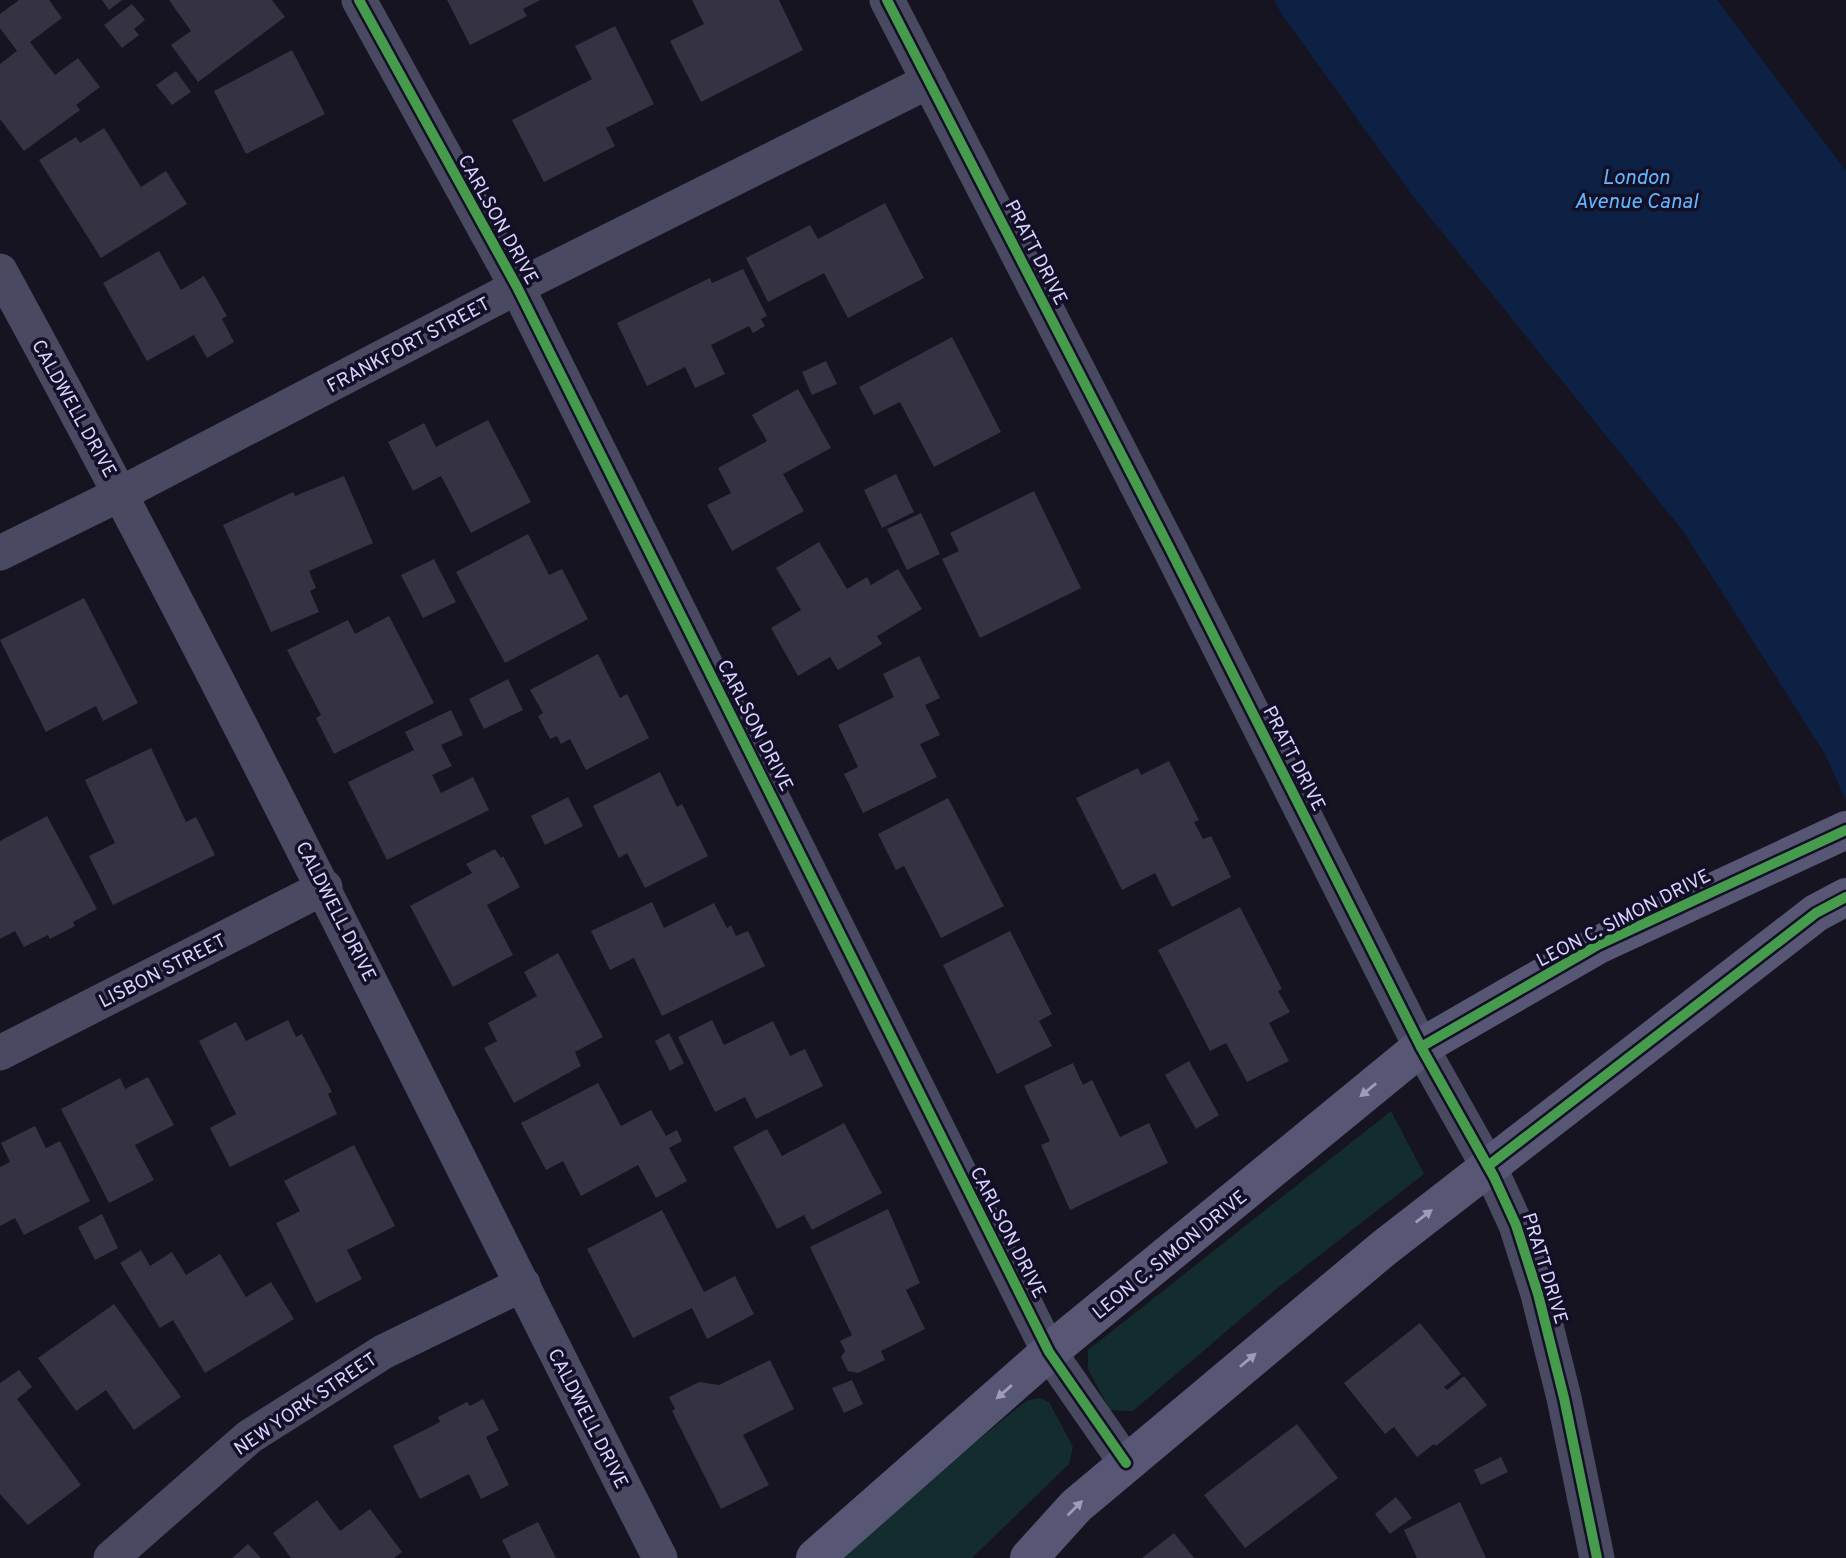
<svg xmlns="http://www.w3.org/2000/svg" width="1846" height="1558" viewBox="0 0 1846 1558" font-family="Overpass,sans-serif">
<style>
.green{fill:#132c2d}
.water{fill:#0d2144}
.building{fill:#343243}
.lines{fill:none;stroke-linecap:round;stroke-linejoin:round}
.street{stroke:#4a4962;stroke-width:35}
.secondary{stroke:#575674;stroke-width:38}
.cycleway-casing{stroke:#130f26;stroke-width:15}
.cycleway{stroke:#469c4c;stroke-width:10}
.oneway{fill:#9e9bc0}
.labels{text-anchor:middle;stroke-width:7;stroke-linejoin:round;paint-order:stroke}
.street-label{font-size:19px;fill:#d9d4ff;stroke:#130f26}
.water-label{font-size:21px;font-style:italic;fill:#62b6ff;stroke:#130f26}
</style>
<rect width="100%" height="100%" fill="#161421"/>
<g class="green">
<polygon points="1391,1111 1424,1174 1270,1294 1133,1411 1110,1410 1088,1369 1088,1350"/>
<polygon points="1039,1398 1049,1402 1073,1447 1069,1464 972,1558 839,1558 923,1485 1026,1401"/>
</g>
<polygon class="water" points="1274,0 1717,0 1846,171 1846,801 1825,754 1683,531 1412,195 1281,13"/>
<g class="building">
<polygon points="19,0 49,0 62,18 30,42 55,75 78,58 100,87 76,105 80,110 24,151 0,119 0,64 17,51 0,28 0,14"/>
<polygon points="102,0 122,0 109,10"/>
<polygon points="169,0 272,0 285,17 198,82 171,45 191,31"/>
<polygon points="447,0 540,0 523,9 527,16 470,45"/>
<polygon points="692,0 779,0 803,50 701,102 670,41 704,24"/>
<polygon points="132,4 145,20 134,29 139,35 122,48 104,25"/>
<polygon points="615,26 654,104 606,128 615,146 544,182 512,120 592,79 575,46"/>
<polygon points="292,50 325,114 246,154 214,91"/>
<polygon points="176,71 191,92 172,105 156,85"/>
<polygon points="104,128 141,187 166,171 187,204 101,258 39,160 76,137 80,143"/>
<polygon points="885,203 924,278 848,318 824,273 768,302 746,258 810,225 818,239"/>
<polygon points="159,251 181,290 204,276 227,316 222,319 234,342 207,358 194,335 147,361 103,283"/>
<polygon points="743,269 767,316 761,319 765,326 753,333 749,326 711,345 725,374 695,388 685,367 647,386 617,323 710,278 712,283"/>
<polygon points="952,337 1001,432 934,467 900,402 874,415 859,387"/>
<polygon points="826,361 837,384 812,395 802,372"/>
<polygon points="798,389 831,448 783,474 804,511 732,551 707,505 731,493 718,468 767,441 752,415"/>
<polygon points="488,420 531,502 471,533 441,476 413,491 388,442 424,423 436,447"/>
<polygon points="896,474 914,512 882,528 864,490"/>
<polygon points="344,476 373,543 309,571 316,588 310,591 319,612 271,632 223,525 293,492 295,496"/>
<polygon points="1034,491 1081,588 980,638 942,559 959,551 950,533"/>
<polygon points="921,513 940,554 907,570 887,529"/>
<polygon points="528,534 549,575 562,569 588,619 505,663 456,572"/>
<polygon points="819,542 847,589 867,577 871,585 898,569 922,609 877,636 882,644 838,670 830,657 798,676 771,628 801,610 776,568"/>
<polygon points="434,559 456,602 423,618 401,575"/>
<polygon points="84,598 138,703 103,721 96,706 46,732 0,640"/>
<polygon points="389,616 434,703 334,754 316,718 321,715 287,650 348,620 355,634"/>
<polygon points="598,654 620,698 627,694 649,738 586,770 570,739 561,744 557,736 550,739 538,716 543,713 530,690"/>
<polygon points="919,656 940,698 925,705 940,735 920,744 937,777 863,813 844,774 858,767 838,725 894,697 883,674"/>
<polygon points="508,679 523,710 484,729 469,699"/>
<polygon points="451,710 463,735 441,745 452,766 432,775 441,793 473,777 489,810 387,860 348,782 414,750 405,732"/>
<polygon points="151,748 186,822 196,817 215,855 113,905 89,856 115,843 85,780"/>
<polygon points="1169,761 1199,820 1194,822 1203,839 1211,836 1231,877 1172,907 1155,873 1122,890 1076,798 1138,768 1141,775"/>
<polygon points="660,772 677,807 682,804 708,856 645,888 627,853 619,858 593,806"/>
<polygon points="568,797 583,826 545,845 531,816"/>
<polygon points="948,798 1004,906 941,938 904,866 896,870 878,834"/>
<polygon points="47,816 97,909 73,922 75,926 50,939 48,935 24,947 15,931 0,939 0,841"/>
<polygon points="495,849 501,858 503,856 520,887 487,905 513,955 453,987 410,906 472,873 466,864"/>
<polygon points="652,902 664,928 714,903 727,928 731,925 736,936 748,931 765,966 662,1016 634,958 610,970 591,931"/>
<polygon points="1240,907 1282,989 1278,991 1290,1012 1269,1023 1289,1061 1247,1082 1226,1043 1210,1051 1158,950"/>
<polygon points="1010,931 1052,1014 1039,1021 1052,1046 997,1074 943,965"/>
<polygon points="558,953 603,1037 575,1052 581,1066 514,1103 484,1048 497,1041 488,1023 537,996 524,972"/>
<polygon points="288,1020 296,1037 302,1034 332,1092 328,1094 337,1114 230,1167 210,1128 236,1114 199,1041 236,1022 246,1041"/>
<polygon points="712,1020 724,1045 773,1021 790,1056 805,1049 823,1086 756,1119 745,1097 715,1112 678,1037"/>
<polygon points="669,1033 684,1063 670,1071 655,1041"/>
<polygon points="1189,1061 1219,1115 1196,1129 1165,1075"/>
<polygon points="1073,1063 1083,1085 1092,1080 1120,1137 1149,1123 1168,1163 1070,1210 1041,1145 1050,1141 1024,1086"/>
<polygon points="148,1077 174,1125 135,1145 154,1180 109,1203 61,1109 120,1078 125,1089"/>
<polygon points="598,1083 621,1126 651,1110 666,1136 677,1130 682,1141 669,1148 687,1181 656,1198 638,1165 581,1196 563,1161 546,1170 521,1123"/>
<polygon points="844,1123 882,1193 812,1230 804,1215 777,1229 733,1147 767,1129 782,1156"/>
<polygon points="35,1126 46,1148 60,1141 90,1201 24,1235 15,1218 0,1226 0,1167 10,1162 1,1143"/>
<polygon points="354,1145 395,1226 347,1250 362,1279 316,1303 276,1223 300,1211 284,1181"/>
<polygon points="888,1209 920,1283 906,1290 925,1329 881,1351 885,1360 858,1373 848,1371 841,1357 845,1351 840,1341 852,1335 810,1247"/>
<polygon points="662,1210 704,1292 735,1276 754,1314 707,1339 692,1308 633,1338 587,1249"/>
<polygon points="102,1214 118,1248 95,1260 78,1227"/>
<polygon points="141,1250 150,1266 172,1252 186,1275 220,1254 246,1297 271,1282 294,1319 205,1373 173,1320 160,1328 120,1263"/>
<polygon points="114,1304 181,1397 134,1430 106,1390 76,1411 38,1358"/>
<polygon points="1420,1323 1461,1374 1444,1387 1447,1390 1464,1376 1487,1405 1436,1446 1434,1444 1417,1457 1394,1427 1385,1434 1344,1383"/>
<polygon points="770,1360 794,1409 743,1435 769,1485 721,1509 672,1411 675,1409 669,1397 699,1382 719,1385"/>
<polygon points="19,1370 32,1387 17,1399 81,1485 28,1525 0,1494 0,1383"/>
<polygon points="852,1380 863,1404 844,1413 832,1388"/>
<polygon points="483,1399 499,1430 486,1437 509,1485 481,1499 469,1474 420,1499 393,1446 440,1422 438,1417 467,1402 470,1406"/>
<polygon points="1297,1424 1338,1478 1245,1548 1204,1495"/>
<polygon points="1501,1457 1508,1472 1481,1485 1474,1470"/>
<polygon points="1396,1497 1412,1518 1390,1534 1375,1514"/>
<polygon points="317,1500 340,1531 370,1509 402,1552 394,1558 291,1558 273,1533"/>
<polygon points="1460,1502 1486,1558 1417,1558 1404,1530"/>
<polygon points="538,1522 556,1558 511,1558 502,1540"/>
<polygon points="1174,1533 1194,1558 1142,1558"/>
<polygon points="248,1544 261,1558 232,1558"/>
</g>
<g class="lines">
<g class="street">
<polyline points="359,0 517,287 1049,1352 1126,1463"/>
<polyline points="887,0 1170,549 1421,1047 1494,1177 1516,1225 1538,1294 1564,1398 1597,1558"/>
<path d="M0,271c232,423 441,857 660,1287"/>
<polyline points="0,553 122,493 517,287 929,81"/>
<polyline points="0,1053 325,887"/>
<polyline points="111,1558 249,1437 383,1352 523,1284"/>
</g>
<g class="secondary">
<polyline points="815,1558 1049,1352 1421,1047 1598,945 1846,830"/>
<polyline points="1029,1558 1076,1506 1384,1248 1816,913 1846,897"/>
</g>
<g class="cycleway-casing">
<g id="cycleway">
<polyline points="359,0 517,287 1049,1352 1126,1463"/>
<polyline points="887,0 1170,549 1421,1047 1494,1177 1516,1225 1538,1294 1564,1398 1597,1558"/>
<polyline points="1421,1047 1598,945 1846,830"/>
<polyline points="1488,1166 1816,913 1846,897"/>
</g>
</g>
<use href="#cycleway" class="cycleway"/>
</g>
<defs><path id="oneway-solid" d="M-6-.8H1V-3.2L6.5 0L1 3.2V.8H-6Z" transform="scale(1.75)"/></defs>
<g class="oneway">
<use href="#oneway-solid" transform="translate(1368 1090) rotate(141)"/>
<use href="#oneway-solid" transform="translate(1424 1216) rotate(-38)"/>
<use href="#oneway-solid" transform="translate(1248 1360) rotate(-40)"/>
<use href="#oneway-solid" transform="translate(1004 1392) rotate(139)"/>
<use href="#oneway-solid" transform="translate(1075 1508) rotate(-45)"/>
</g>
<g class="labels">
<g class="street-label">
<text transform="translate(499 219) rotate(61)" y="7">CARLSON DRIVE</text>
<text transform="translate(1037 252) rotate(63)" y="7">PRATT DRIVE</text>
<text transform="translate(408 344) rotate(-28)" y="7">FRANKFORT STREET</text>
<text transform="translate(75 408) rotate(61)" y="7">CALDWELL DRIVE</text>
<text transform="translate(756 725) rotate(63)" y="7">CARLSON DRIVE</text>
<text transform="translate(1295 758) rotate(63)" y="7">PRATT DRIVE</text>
<text transform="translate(337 911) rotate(63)" y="7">CALDWELL DRIVE</text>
<text transform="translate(1623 917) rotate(-27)" y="7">LEON C. SIMON DRIVE</text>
<text transform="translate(162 970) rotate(-27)" y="7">LISBON STREET</text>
<text transform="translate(1009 1232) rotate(63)" y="7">CARLSON DRIVE</text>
<text transform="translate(1169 1254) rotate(-39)" y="7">LEON C. SIMON DRIVE</text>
<text transform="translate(1546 1268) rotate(73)" y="7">PRATT DRIVE</text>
<text transform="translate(305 1403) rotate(-34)" y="7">NEW YORK STREET</text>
<text transform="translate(589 1418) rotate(63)" y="7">CALDWELL DRIVE</text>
</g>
<g class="water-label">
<text x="1636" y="184">London<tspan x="1636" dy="24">Avenue Canal</tspan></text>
</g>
</g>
</svg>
